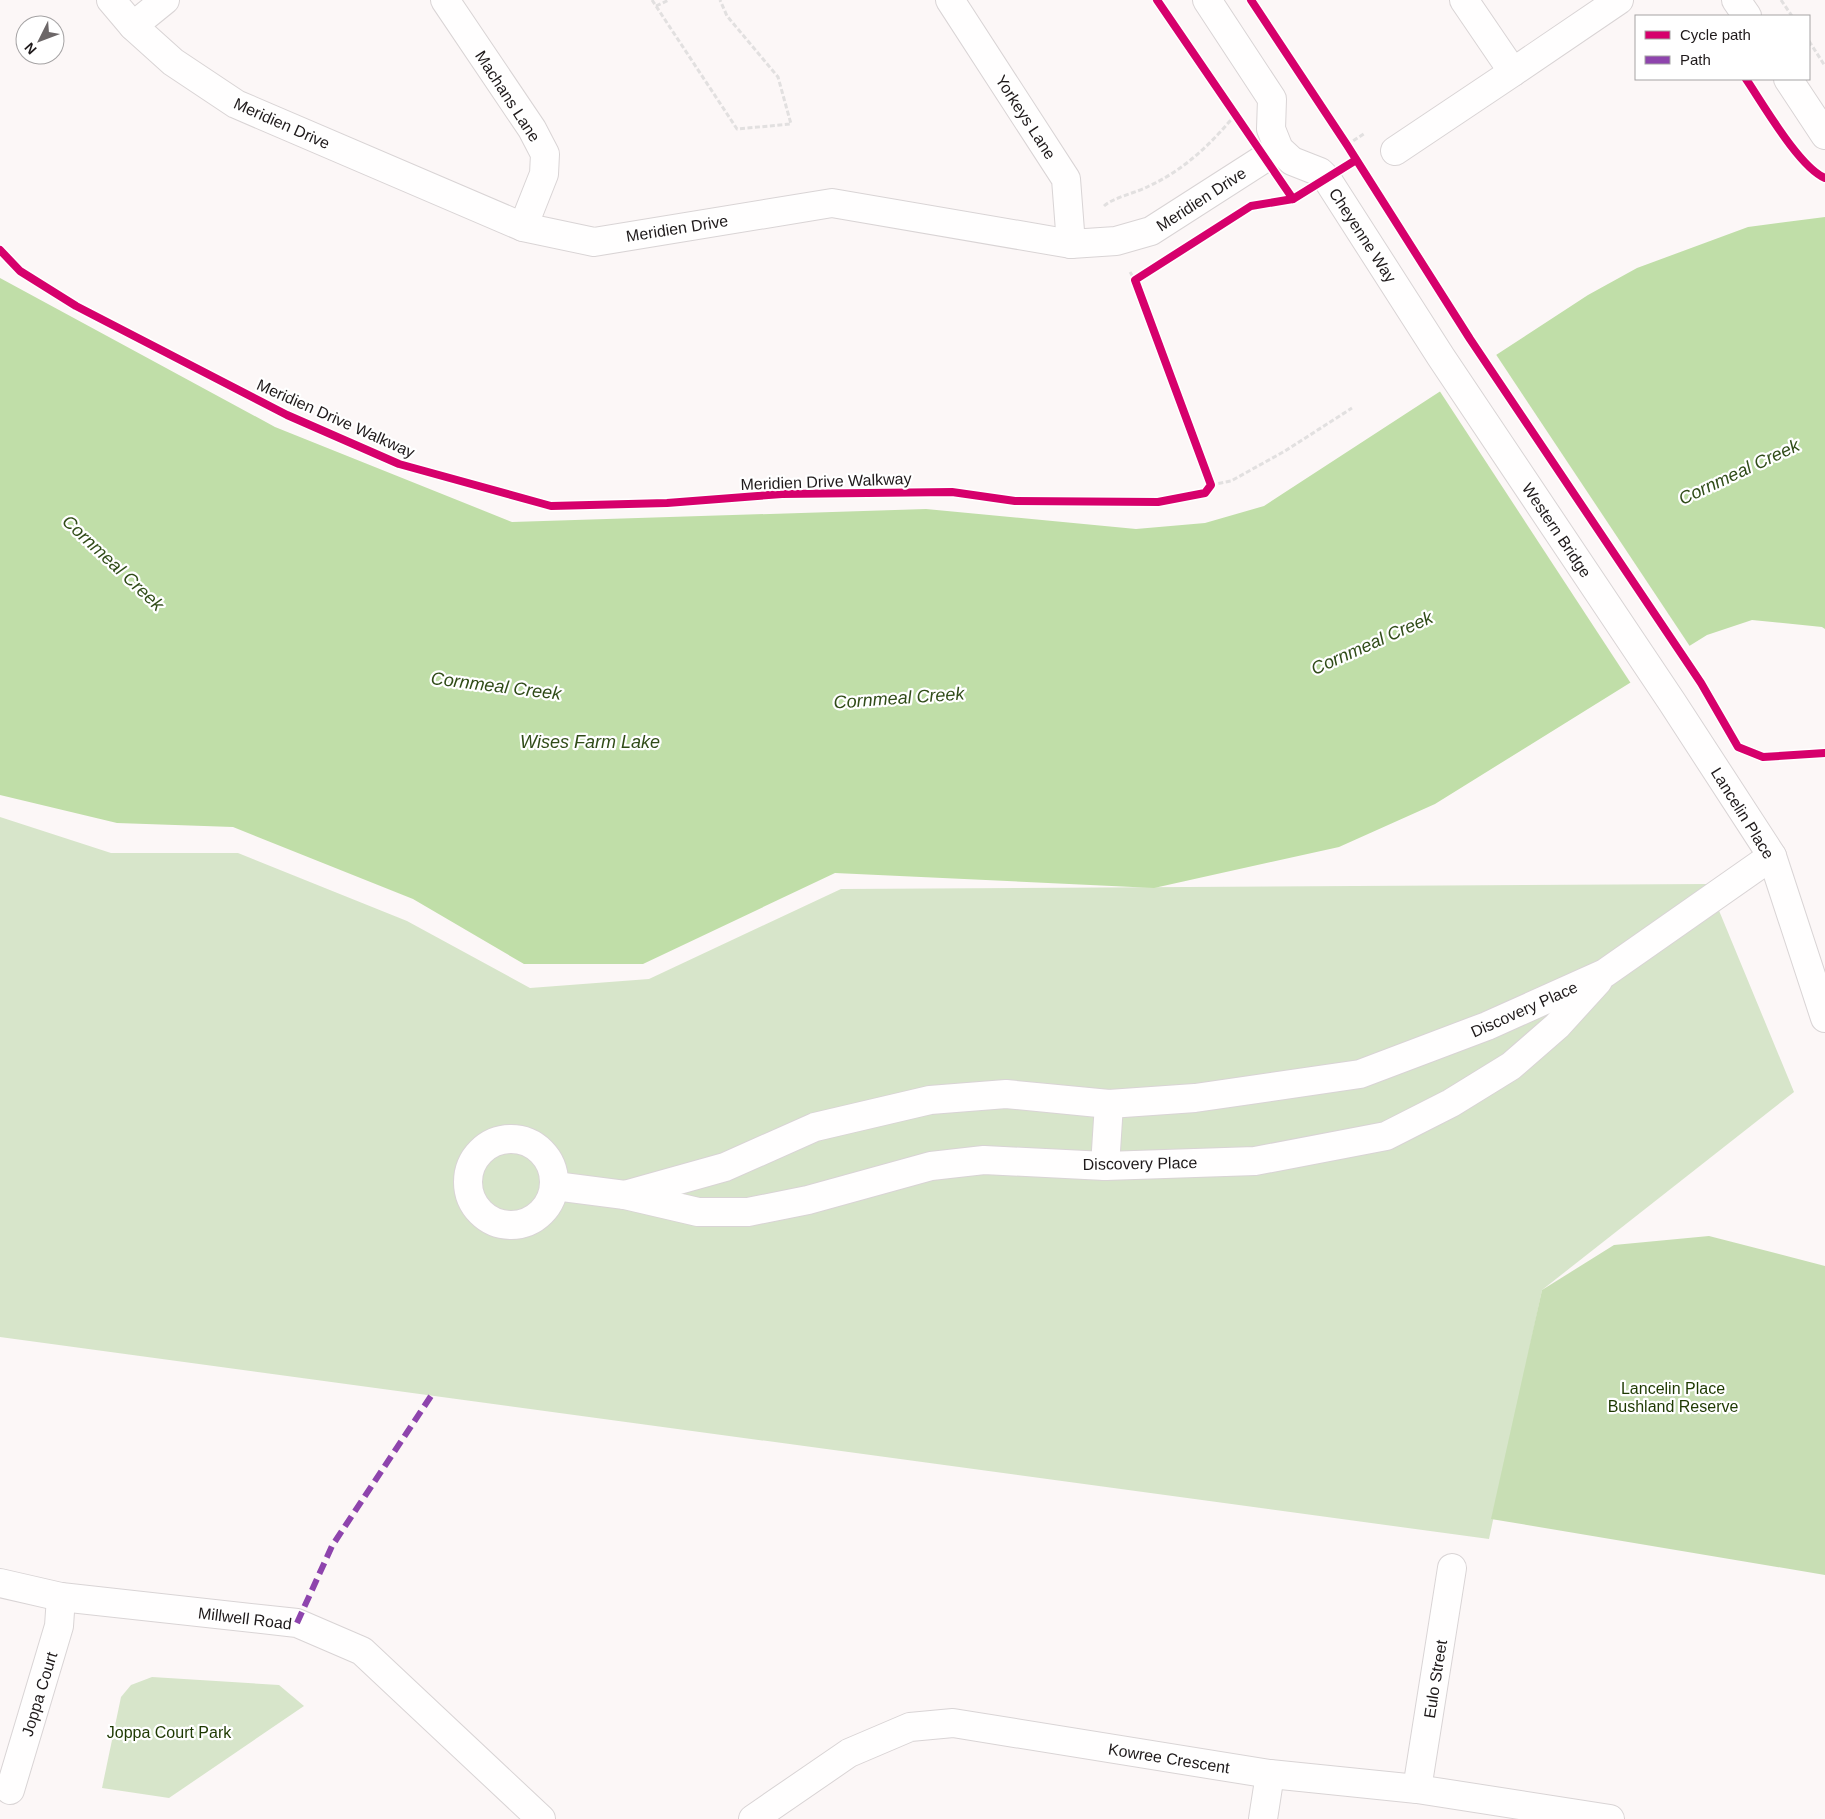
<svg xmlns="http://www.w3.org/2000/svg" width="1825" height="1819" viewBox="0 0 1825 1819" font-family="Arial,sans-serif">
<style>
.green{fill:#d7e5ca}
.forest{fill:#c8deb4}
.water{fill:#c0dea8}
.pier{fill:#fcf7f7}
.lines{fill:none;stroke-linecap:round;stroke-linejoin:round}
.minor-casing{stroke:#d9d4d5;stroke-width:30}
.path{stroke:#e2e0e0;stroke-width:3;stroke-dasharray:5 2.5;stroke-linecap:butt}
.minor{stroke:#fffefe;stroke-width:28}
.quiet{stroke:#8e44ad;stroke-width:6;stroke-dasharray:12 6;stroke-linecap:butt}
.cycleway-casing{stroke:#fff;stroke-width:11}
.cycleway{stroke:#d6006c;stroke-width:8}
.labels{text-anchor:middle;stroke-width:4.5;stroke-linejoin:round;paint-order:stroke}
.street-label{font-size:16px;fill:#1f1a1b;stroke:#fff}
.park-label{font-size:16px;fill:#1e3902;stroke:#fff}
.water-label{font-size:18px;font-style:italic;fill:#304c18;stroke:#fff}
</style>
<rect width="100%" height="100%" fill="#fcf7f7"/>
<g class="green">
<polygon points="0,817 111,853 238,853 407,921 530,988 649,979 841,889 1708,884 1794,1092 1542,1290 1489,1539 0,1337"/>
<polygon points="152,1677 279,1685 304,1706 169,1798 102,1788 121,1697 131,1685"/>
</g>
<polygon class="forest" points="1709,1236 1825,1266 1825,1575 1491,1519 1542,1290 1614,1245"/>
<polygon class="water" points="1825,217 1825,629 1822,627 1752,620 1707,635 1435,804 1339,847 1154,888 835,873 643,964 524,964 413,899 233,827 117,823 0,795 0,278 275,427 512,522 926,509 1136,529 1205,523 1264,506 1588,295 1637,268 1748,227"/>
<polygon class="pier" points="1495,353 1691,648 1632,685 1439,390"/>
<g class="lines">
<g class="minor-casing">
<g id="minor">
<polyline points="111,0 133,26 173,62 236,104 523,227 594,242 832,203 1071,244 1116,241 1151,231 1279,149"/>
<polyline points="445,0 532,129 545,154 544,174 523,227"/>
<polyline points="950,0 1066,179 1071,244"/>
<polyline points="1207,0 1272,99 1271,129 1279,149 1292,161 1320,172 1327,179 1441,357 1672,702 1772,856 1825,1018"/>
<polyline points="1464,0 1513,72 1619,0"/>
<polyline points="1736,0 1747,16"/>
<polyline points="133,26 165,0"/>
<polyline points="1788,79 1825,135"/>
<polyline points="1395,151 1513,72"/>
<circle cx="511" cy="1182" r="43"/>
<polyline points="1105,1166 1109,1104"/>
<polyline points="555,1186 625,1195 698,1212 748,1212 808,1200 931,1166 984,1160 1105,1166 1255,1161 1386,1136 1451,1103 1511,1066 1557,1026 1598,981"/>
<polyline points="625,1195 725,1167 815,1127 930,1100 1006,1094 1109,1104 1195,1098 1360,1074 1487,1026 1605,973 1772,856"/>
<polyline points="0,1583 61,1597 297,1623 362,1651 541,1819"/>
<polyline points="1417,1789 1452,1568"/>
<polyline points="10,1790 59,1626 61,1597"/>
<polyline points="753,1819 849,1753 910,1727 953,1723 1270,1774 1417,1789 1610,1819"/>
<polyline points="1263,1819 1270,1774"/>
</g>
</g>
<g class="path">
<polyline points="652,0 737,129 791,124 778,77 727,16 720,0"/>
<polyline points="1781,0 1792,16"/>
<polyline points="656,6 669,0"/>
<polyline points="1809,41 1825,66"/>
<polyline points="1347,145 1365,133"/>
<path d="M1104,206c10,-9 32,-13 45,-20 35,-16 62,-42 86,-71"/>
<polyline points="1130,272 1135,280"/>
<polyline points="1211,485 1231,481 1285,451 1352,408"/>
</g>
<use href="#minor" class="minor"/>
<polyline class="quiet" points="297,1623 332,1546 431,1396"/>
<g class="cycleway-casing">
<g id="cycleway">
<polyline points="1157,0 1293,199"/>
<polyline points="1251,0 1347,145 1470,339 1701,683 1738,747 1763,757 1825,753"/>
<path d="M1746,79c17,25 53,88 79,99"/>
<polyline points="0,250 20,271 76,306 287,415 399,464 551,506 667,503 782,494 952,492 1015,501 1158,502 1205,493 1211,485 1135,280 1251,206 1293,199 1356,160"/>
</g>
</g>
<use href="#cycleway" class="cycleway"/>
</g>
<g class="labels">
<g class="street-label">
<text transform="translate(508 96) rotate(57)" y="6">Machans Lane</text>
<text transform="translate(1026 117) rotate(57)" y="6">Yorkeys Lane</text>
<text transform="translate(282 123) rotate(24)" y="6">Meridien Drive</text>
<text transform="translate(1201 199) rotate(-33)" y="6">Meridien Drive</text>
<text transform="translate(677 228) rotate(-9)" y="6">Meridien Drive</text>
<text transform="translate(1363 235) rotate(57)" y="6">Cheyenne Way</text>
<text transform="translate(336 418) rotate(24)" y="6">Meridien Drive Walkway</text>
<text transform="translate(826 481) rotate(-2)" y="6">Meridien Drive Walkway</text>
<text transform="translate(1557 530) rotate(56)" y="6">Western Bridge</text>
<text transform="translate(1743 813) rotate(58)" y="6">Lancelin Place</text>
<text transform="translate(1524 1009) rotate(-24)" y="6">Discovery Place</text>
<text transform="translate(1140 1163) rotate(-1)" y="6">Discovery Place</text>
<text transform="translate(245 1618) rotate(7)" y="6">Millwell Road</text>
<text transform="translate(1435 1679) rotate(-81)" y="6">Eulo Street</text>
<text transform="translate(39 1694) rotate(-73)" y="6">Joppa Court</text>
<text transform="translate(1169 1758) rotate(9)" y="6">Kowree Crescent</text>
</g>
<g class="park-label">
<text x="1673" y="1394">Lancelin Place<tspan x="1673" dy="18">Bushland Reserve</tspan></text>
<text x="169" y="1738">Joppa Court Park</text>
</g>
<g class="water-label">
<text transform="translate(1739 472) rotate(-25)" y="6">Cornmeal Creek</text>
<text transform="translate(113 563) rotate(43)" y="6">Cornmeal Creek</text>
<text transform="translate(1372 643) rotate(-24)" y="6">Cornmeal Creek</text>
<text transform="translate(496 686) rotate(7)" y="6">Cornmeal Creek</text>
<text transform="translate(899 698) rotate(-4)" y="6">Cornmeal Creek</text>
<text x="590" y="748">Wises Farm Lake</text>
</g>
</g>
<rect x="1635" y="15" width="175" height="65" fill="#ffffff" stroke="#a5a3a4"/>
<rect x="1645" y="31" width="25" height="8" fill="#d6006c" stroke="#a5a3a4"/>
<text x="1680" y="40" font-size="15" fill="#1f1a1b">Cycle path</text>
<rect x="1645" y="56" width="25" height="8" fill="#8e44ad" stroke="#a5a3a4"/>
<text x="1680" y="65" font-size="15" fill="#1f1a1b">Path</text>
<g transform="translate(40 40) rotate(228)"><circle r="24" fill="#ffffff" stroke="#a5a3a4"/>
<path d="M0-4L9 19L0 12L-9 19Z" fill="#6c6768"/>
<text y="-8" font-size="14" font-weight="bold" text-anchor="middle" fill="#1f1a1b">N</text>
</g>
</svg>
